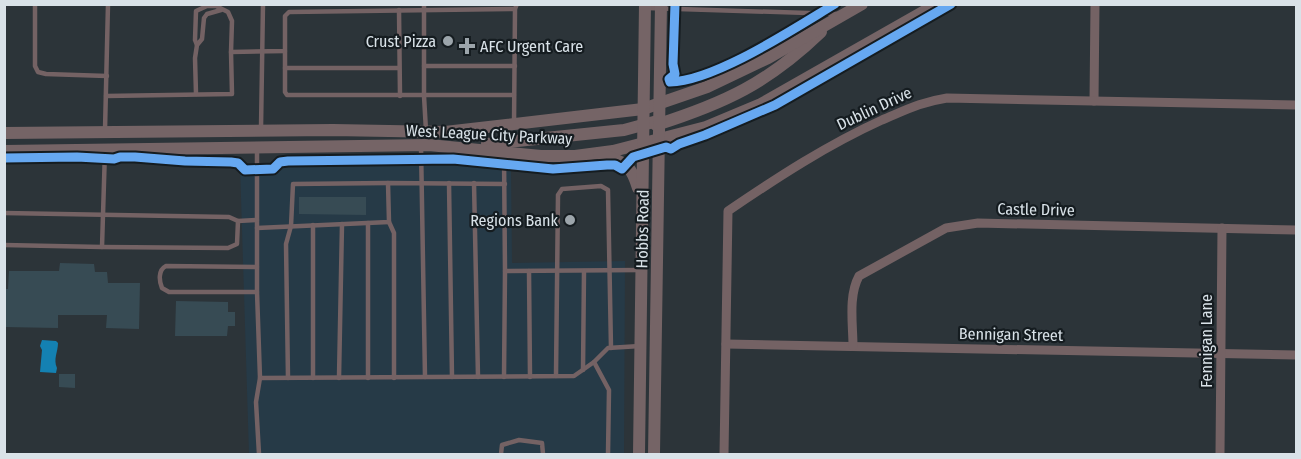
<svg xmlns="http://www.w3.org/2000/svg" width="1301" height="459" viewBox="0 0 1301 459" font-family="'Fira Sans Condensed',sans-serif">
<style>
.built{fill:#263a47}
.water{fill:#1481b2}
.building{fill:#374b54}
.lines{fill:none;stroke-linecap:round;stroke-linejoin:round}
.path{stroke:#6e6567;stroke-width:1.5;stroke-dasharray:3 4.5;stroke-linecap:butt}
.lane{stroke:#746264;stroke-width:4.5}
.street{stroke:#746264;stroke-width:9}
.secondary{stroke:#756466;stroke-width:12}
.cycleway-casing{stroke:#151c20;stroke-width:13}
.cycleway{stroke:#66a8f1;stroke-width:9}
.poi-dot{fill:#9ca5ab;stroke:#151c20;stroke-width:2}
.labels{text-anchor:middle;stroke-width:4.5;stroke-linejoin:round;paint-order:stroke}
.poi-label{font-size:16px;fill:#d9e2e8;stroke:#151c20;text-anchor:end}
.street-label{font-size:16px;fill:#d9e2e8;stroke:#151c20}
</style>
<rect width="100%" height="100%" fill="#2c3439"/>
<polygon class="built" points="441,160 511,168 512,263 625,261 624,454 249,454 240,165"/>
<path class="water" d="M42,340l14,1 2,2c0,9 -5,16 -1,25l-1,5 -16,-1 2,-22 -2,-4z"/>
<g class="building">
<polygon points="299,197 366,197 366,215 299,214"/>
<polygon points="60,263 94,264 95,272 107,272 108,283 140,283 139,329 106,328 107,315 58,315 58,328 4,327 4,289 8,289 9,271 59,271"/>
<polygon points="176,301 228,302 228,312 235,312 235,326 228,326 227,336 175,336"/>
<polygon points="59,374 75,374 75,388 59,387"/>
</g>
<g class="lines">
<g class="path">
<polyline points="742,58 808,20"/>
<polyline points="671,77 675,74 673,64 675,15"/>
<polyline points="672,82 694,79 732,62"/>
<polyline points="428,159 453,159 497,165"/>
<polyline points="173,160 231,162 238,163 245,170 249,170"/>
<polyline points="511,166 553,169 599,166"/>
<polyline points="266,169 273,169 280,162 288,161 414,159"/>
</g>
<g class="lane">
<polyline points="35,4 35,66 38,72 46,74 107,76"/>
<polyline points="424,4 424,96 426,131"/>
<polyline points="647,8 839,14"/>
<polyline points="399,10 400,96"/>
<polyline points="197,45 195,40 196,11 207,6 216,6 228,12 232,21 231,52"/>
<polyline points="285,51 285,92 287,95 514,95"/>
<polyline points="424,66 515,66"/>
<polyline points="285,68 399,68"/>
<polyline points="196,94 195,58 197,45 202,39 204,18 207,14 221,10"/>
<polyline points="106,96 232,94 231,52 285,51 285,16 289,12 515,9"/>
<polyline points="514,124 515,9 517,4"/>
<polyline points="261,128 263,4"/>
<polyline points="105,130 108,4"/>
<polyline points="421,146 425,377"/>
<polyline points="257,149 257,292 260,378 574,376 594,362"/>
<polyline points="504,155 505,271 641,270"/>
<polyline points="449,183 452,377"/>
<polyline points="474,183 478,377"/>
<polyline points="4,213 229,217 238,221 237,244 228,248 102,247"/>
<polyline points="238,221 257,220"/>
<polyline points="389,222 394,233 394,378"/>
<polyline points="368,223 368,378"/>
<polyline points="257,228 389,222 388,183 505,184"/>
<polyline points="4,245 102,247 105,150"/>
<path d="M257,267l-91,-1c-8,4 -7,15 -4,22l7,4h88"/>
<polyline points="529,271 530,377"/>
<polyline points="583,370 584,271"/>
<polyline points="556,376 558,195 562,189 601,186 608,190 611,348"/>
<polyline points="504,377 505,271"/>
<polyline points="288,378 286,244 291,226 293,184 388,183"/>
<polyline points="313,378 313,225"/>
<polyline points="339,378 342,224"/>
<polyline points="259,454 256,402 260,378"/>
<polyline points="501,454 502,445 519,440 542,443 543,454"/>
<polyline points="608,454 609,390 594,362 608,348 640,346"/>
</g>
<g class="street">
<polyline points="1094,101 1095,4"/>
<polyline points="726,344 1296,355"/>
<path d="M853,346c0,-21 -5,-50 6,-70l87,-48 32,-5 318,7"/>
<path d="M724,454l4,-243c50,-34 99,-66 154,-91 24,-10 39,-18 65,-22l349,7"/>
<polyline points="1220,454 1222,228"/>
</g>
<g class="secondary">
<path d="M656,125c69,-22 112,-42 165,-93"/>
<polyline points="4,133 333,130 445,132 643,109 707,87 768,58 862,4"/>
<polyline points="487,144 624,130 661,120"/>
<polyline points="4,151 429,145 541,156 575,156 613,151 706,127 761,104 937,4"/>
<path d="M599,153c24,10 31,8 39,35"/>
<polyline points="639,454 645,4"/>
<polyline points="654,454 661,4"/>
</g>
<g class="cycleway-casing">
<g id="cycleway">
<path d="M675,4l-2,60 2,10 -6,5 1,3c45,-1 125,-54 165,-78"/>
<polyline points="4,158 77,157 114,159 120,157 135,157 185,161 231,162 238,163 245,170 273,169 280,162 288,161 453,159 553,169 607,165 615,165 622,169 633,157 666,147 671,149 679,144 705,135 775,105 951,4"/>
</g>
</g>
<use href="#cycleway" class="cycleway"/>
</g>
<g class="poi-dot">
<circle cx="448" cy="41" r="6"/>
<path d="M464 37h6v6h6v6h-6v6h-6v-6h-6v-6h6z"/>
<circle cx="570" cy="220" r="6"/>
</g>
<g class="labels">
<g class="poi-label">
<text x="436" y="47">Crust Pizza</text>
<text x="480" y="52" text-anchor="start">AFC Urgent Care</text>
<text x="558" y="226">Regions Bank</text>
</g>
<g class="street-label">
<text transform="translate(874 108) rotate(-25)" y="6">Dublin Drive</text>
<text transform="translate(489 134) rotate(3)" y="6">West League City Parkway</text>
<text transform="translate(1036 209) rotate(1)" y="6">Castle Drive</text>
<text transform="translate(642 229) rotate(-89)" y="6">Hobbs Road</text>
<text transform="translate(1011 334) rotate(1)" y="6">Bennigan Street</text>
<text transform="translate(1206 341) rotate(-90)" y="6">Fennigan Lane</text>
</g>
</g>
<rect width="1301" height="459" fill="none" stroke="#d9e2e8" stroke-width="12"/>
</svg>
